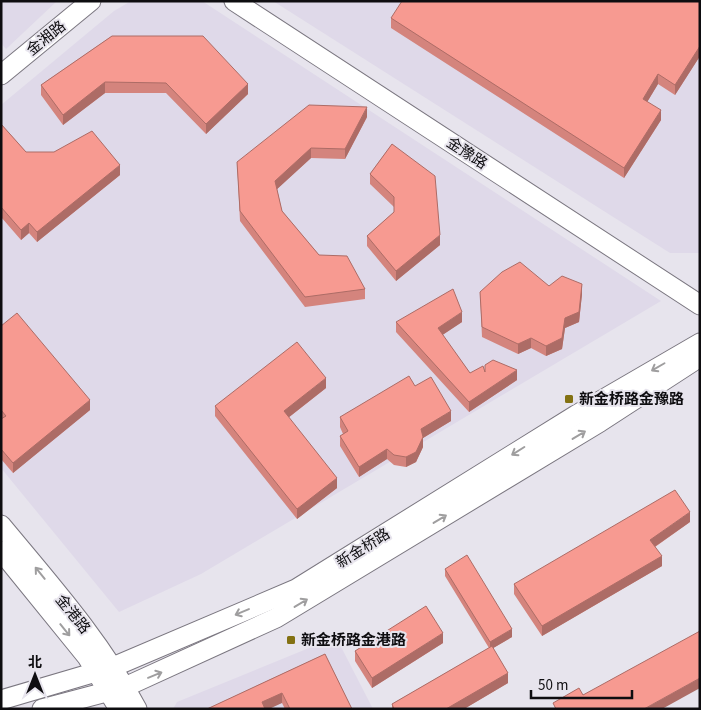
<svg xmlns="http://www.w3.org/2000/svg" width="701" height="710" viewBox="0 0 701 710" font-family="'Source Sans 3','Noto Sans SC',sans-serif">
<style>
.built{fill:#dfd9e9}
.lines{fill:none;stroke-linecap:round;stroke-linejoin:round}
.tertiary-casing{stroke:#7b7780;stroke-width:21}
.tertiary{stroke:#fff;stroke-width:19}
.wall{fill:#d4847d}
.shaded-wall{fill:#ad6c66}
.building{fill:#f79a91;stroke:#ad6c66}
.oneway{stroke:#9f9e9f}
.poi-dot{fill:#837112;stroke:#e7e4ed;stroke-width:2}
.labels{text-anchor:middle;stroke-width:4;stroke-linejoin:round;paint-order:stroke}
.street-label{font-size:15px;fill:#0e0d10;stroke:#e7e4ed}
.poi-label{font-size:15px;font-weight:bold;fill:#0e0d10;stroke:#e7e4ed;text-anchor:start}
</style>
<rect width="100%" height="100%" fill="#e7e4ed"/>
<g class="built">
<polygon points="1,1 57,1 6,49 1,43"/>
<polygon points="131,1 202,1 661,301 201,574 119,612 1,468 1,105 114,11"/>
<polygon points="273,1 700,1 700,253 670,253"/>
<polygon points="336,637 373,709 173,709 177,702"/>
</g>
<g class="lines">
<g class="tertiary-casing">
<g id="tertiary">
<polyline points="234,1 700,305"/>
<polyline points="1,75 91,1"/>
<path d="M1,525c49,59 100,116 136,184"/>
<polyline points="1,551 87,657 119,709"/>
<polyline points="1,700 113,667 296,589 576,415 700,343"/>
<polyline points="42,709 125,687 276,618 600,422 700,357"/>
</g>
</g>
<use href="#tertiary" class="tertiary"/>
</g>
<g class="wall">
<polygon points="700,1 700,56 675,95 658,84 647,102 661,120 624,178 391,28 391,18"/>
<polygon points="112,36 248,94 206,134 166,93 105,93 63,125 41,95 41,85"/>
<polygon points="367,117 345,159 311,158 277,189 282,211 319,255 365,289 365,299 305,307 240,221 237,162"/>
<polygon points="1,124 26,152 120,175 37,242 29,233 21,240 1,217"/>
<polygon points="392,144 440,245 396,281 367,246 367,236 394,212 394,207 370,184 370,174"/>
<polygon points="549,286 582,294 579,322 565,328 562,349 546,356 531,348 518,354 482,337 480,292"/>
<polygon points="396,322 462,322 442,335 470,373 485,371 517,380 469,412 396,332"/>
<polygon points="1,326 90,410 13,473 1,459"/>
<polygon points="415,386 451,421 423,438 423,447 416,462 406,467 394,465 387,459 359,477 340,446 340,436 343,434 340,427 340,417"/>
<polygon points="326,388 288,418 337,488 297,519 215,416 215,406"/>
<polygon points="690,522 655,547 662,566 542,636 514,594 514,584"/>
<polygon points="445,569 512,637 493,648 508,683 464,709 392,709 392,704 489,648 445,576"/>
<polygon points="443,643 372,688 355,661 355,651"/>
<polygon points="325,654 352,709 285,709 282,703 207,709"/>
</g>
<g class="shaded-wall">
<polygon points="700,46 700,56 675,95 675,85"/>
<polygon points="658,74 658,84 643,109 643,99"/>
<polygon points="105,82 105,93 63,125 63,115"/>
<polygon points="248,84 248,94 206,134 206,124"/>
<polygon points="367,107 367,117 345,159 345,149"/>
<polygon points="661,110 661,120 624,178 624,168"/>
<polygon points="311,148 311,158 275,191 275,181"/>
<polygon points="120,165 120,175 37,242 37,232"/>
<polygon points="29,223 29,233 21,240 21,230"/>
<polygon points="440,235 440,245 396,281 396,271"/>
<polygon points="582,284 582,294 579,322 565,328 562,349 546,356 546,346 565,318"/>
<polygon points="462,312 462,322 438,338 438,328"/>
<polygon points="531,338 531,348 518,354 518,344"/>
<polygon points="517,370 517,380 469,412 469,402"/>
<polygon points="326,378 326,388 284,421 284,411"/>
<polygon points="90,400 90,410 13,473 13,463"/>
<polygon points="451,411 451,421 423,438 423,447 416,462 406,467 406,457 421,429"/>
<polygon points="387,449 387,459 359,477 359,467"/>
<polygon points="337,478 337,488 297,519 297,509"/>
<polygon points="690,512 690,522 650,550 650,540"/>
<polygon points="662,556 662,566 542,636 542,626"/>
<polygon points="512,629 512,637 490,650 490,642"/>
<polygon points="443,633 443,643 372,688 372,678"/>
<polygon points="508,673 508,683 464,709 446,709"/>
<polygon points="700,678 700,688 662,709 644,709"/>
<polygon points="282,693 282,703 269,709 262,709 262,702"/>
</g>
<g class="building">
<polygon points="402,1 700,1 700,46 675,85 658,74 643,99 661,110 624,168 391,18"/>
<polygon points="112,36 203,36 248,84 206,124 166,83 105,82 63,115 41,85"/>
<polygon points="309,105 367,107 345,149 311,148 275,181 282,211 319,255 347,256 365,289 305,297 240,211 237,162"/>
<polygon points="1,124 26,152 54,152 92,131 120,165 37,232 29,223 21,230 1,207"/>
<polygon points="392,144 435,176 440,235 396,271 367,236 394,212 394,197 370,174"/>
<polygon points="520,262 549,286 562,276 582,284 579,312 565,318 562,338 546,346 531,338 518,344 482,327 480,292 502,272"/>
<polygon points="453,289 462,312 438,328 470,373 483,366 485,372 485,365 493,360 517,370 469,402 396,322"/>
<polygon points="17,313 90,400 13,463 1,449 1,419 6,416 1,410 1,326"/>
<polygon points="297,342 326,378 284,411 337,478 297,509 215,406"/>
<polygon points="409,376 415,386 431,377 451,411 421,429 423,437 416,452 406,457 394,455 387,449 359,467 340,436 348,431 340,417"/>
<polygon points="675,490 690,512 650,540 662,556 542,626 514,584"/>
<polygon points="467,555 512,629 490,642 445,569"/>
<polygon points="426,606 443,633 372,678 355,651"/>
<polygon points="700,631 700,678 644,709 556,709 553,703 579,688 583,695"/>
<polygon points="492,646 508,673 446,709 394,709 392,704"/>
<polygon points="325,654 352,709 290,709 282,693 262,702 265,709 207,709"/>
</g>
<defs><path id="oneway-shaft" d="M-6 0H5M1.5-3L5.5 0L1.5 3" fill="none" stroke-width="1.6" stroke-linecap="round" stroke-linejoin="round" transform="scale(1.25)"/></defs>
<g class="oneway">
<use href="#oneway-shaft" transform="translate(658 367) rotate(150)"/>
<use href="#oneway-shaft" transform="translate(579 435) rotate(-31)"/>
<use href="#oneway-shaft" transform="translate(518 451) rotate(148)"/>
<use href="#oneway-shaft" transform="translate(440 519) rotate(-31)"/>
<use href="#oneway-shaft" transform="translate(40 573) rotate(-129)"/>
<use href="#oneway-shaft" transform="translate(301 603) rotate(-31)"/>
<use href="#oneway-shaft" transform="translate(242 612) rotate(157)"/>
<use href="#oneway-shaft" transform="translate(65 630) rotate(51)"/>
<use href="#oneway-shaft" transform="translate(155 675) rotate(-22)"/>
</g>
<g class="poi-dot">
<rect x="564" y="394" width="10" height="10" rx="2.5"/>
<rect x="286" y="635" width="10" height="10" rx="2.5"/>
</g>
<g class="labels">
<g class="street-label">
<text transform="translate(46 38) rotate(-39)" y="5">金湘路</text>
<text transform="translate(467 153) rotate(33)" y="5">金豫路</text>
<text transform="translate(363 548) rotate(-32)" y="5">新金桥路</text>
<text transform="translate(73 614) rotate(51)" y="5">金港路</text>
</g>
<g class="poi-label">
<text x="579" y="404">新金桥路金豫路</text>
<text x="301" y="645">新金桥路金港路</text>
</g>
</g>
<rect width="701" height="710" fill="none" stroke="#0e0d10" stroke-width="5"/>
<g transform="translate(35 675)" stroke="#e7e4ed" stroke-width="4" paint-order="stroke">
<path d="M0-4L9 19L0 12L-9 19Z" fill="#0e0d10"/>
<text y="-8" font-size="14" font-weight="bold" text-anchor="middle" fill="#0e0d10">北</text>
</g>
<path d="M531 690v8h101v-8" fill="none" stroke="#0e0d10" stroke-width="2.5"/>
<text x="538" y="690" font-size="15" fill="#0e0d10" stroke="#e7e4ed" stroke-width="4" paint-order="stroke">50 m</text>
</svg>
